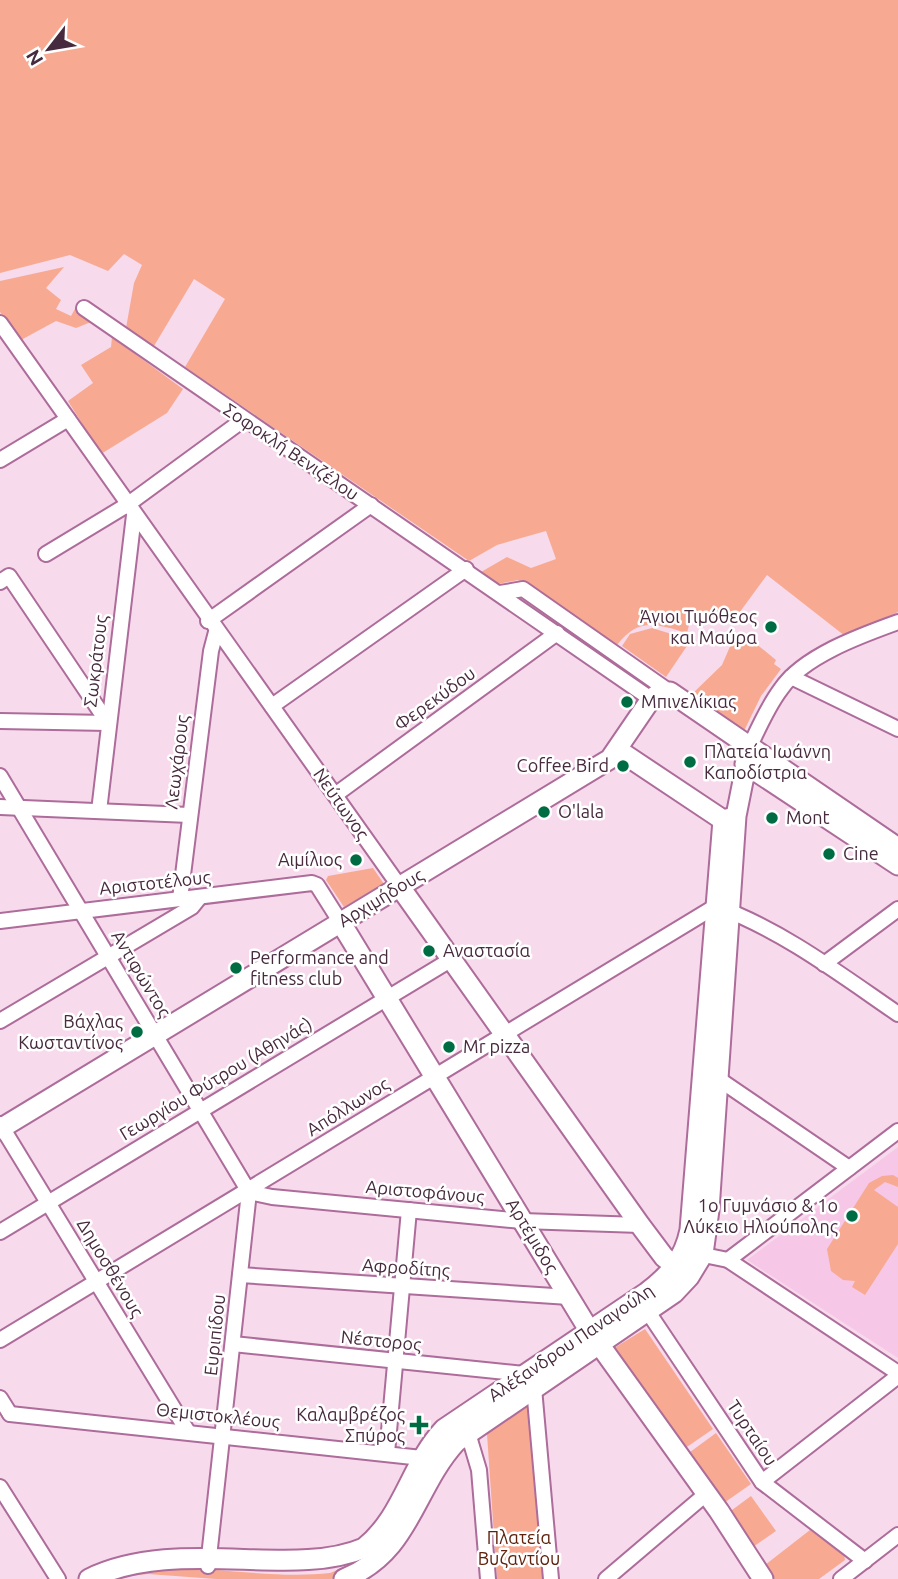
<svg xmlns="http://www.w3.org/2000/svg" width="898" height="1579" viewBox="0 0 898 1579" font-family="Ubuntu,sans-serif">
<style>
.built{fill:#f7c7e7}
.green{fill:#f7aa91}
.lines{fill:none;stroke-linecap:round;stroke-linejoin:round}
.street-casing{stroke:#ad6c9a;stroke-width:18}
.secondary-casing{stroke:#ad6c9a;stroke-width:23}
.street{stroke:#fff;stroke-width:14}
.secondary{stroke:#fff;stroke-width:19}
.poi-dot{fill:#006c43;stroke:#fff;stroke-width:2.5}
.labels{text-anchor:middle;stroke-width:5;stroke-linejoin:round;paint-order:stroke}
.street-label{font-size:18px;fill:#462a3d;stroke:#fff}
.poi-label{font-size:18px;fill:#462a3d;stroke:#fff;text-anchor:start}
.park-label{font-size:18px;fill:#5e210b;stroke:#fff}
</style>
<rect width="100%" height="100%" fill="#f8daed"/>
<polygon class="built" points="898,1147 898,1358 747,1260"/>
<g class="green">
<path d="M0,0h898v612l-53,24 -78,-61 -33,45 -42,-7 -5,20c-31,-9 -48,-16 -70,12l-99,-65 -20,4 -17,-12 26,-15 24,11 25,-9 -10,-28 -49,14 -28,16 -284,-194 40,-68 -31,-20 -40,67 -28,-18 8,-45 8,-18 -18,-11 -16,17 -38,-16 -70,18z"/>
<polygon points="64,267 46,288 61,300 56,309 71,316 76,307 91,322 76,328 56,321 21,340 0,312 0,281"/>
<polygon points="112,337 183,389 167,413 101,454 68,401 93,383 81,365 111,347"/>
<polygon points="652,628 691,640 666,677 622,646 630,634"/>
<polygon points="735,635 744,643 749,638 776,660 774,664 781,669 761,696 744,731 690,696 722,665"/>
<polygon points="373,868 384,884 344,907 326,880 328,876"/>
<polygon points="893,1175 898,1178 898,1187 885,1182 874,1190 898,1207 898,1244 865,1295 852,1287 855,1281 843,1280 831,1271 827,1249 869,1183 882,1176"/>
<polygon points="645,1329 713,1429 681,1451 611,1350"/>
<polygon points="528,1404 546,1579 497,1579 487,1434"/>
<polygon points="716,1433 751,1484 721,1505 686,1455"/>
<polygon points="751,1496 776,1531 753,1547 728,1513"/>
<path d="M406,1515l-56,56 -19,8h-115l-68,-5 -48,5c20,-4 43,-10 63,-11 54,-1 114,11 167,5 32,-11 53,-35 76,-58z"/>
<polygon points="810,1530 844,1554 845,1560 819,1579 775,1579 765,1565"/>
</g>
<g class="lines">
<g class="street-casing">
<g id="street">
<polyline points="84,308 651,699"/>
<polyline points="0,323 400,887"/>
<polyline points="0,460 68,419"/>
<polyline points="46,554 127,505 243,420"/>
<polyline points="0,582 9,576 108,723"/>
<polyline points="500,593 523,589 670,692"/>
<polyline points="208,621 371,505"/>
<polyline points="791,677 898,729"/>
<polyline points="272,706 466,569"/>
<polyline points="0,721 108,723"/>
<path d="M750,746c9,-19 18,-40 31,-57 22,-33 81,-54 117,-67"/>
<polyline points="0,776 249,1192"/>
<polyline points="335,795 557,633"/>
<polyline points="0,807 189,815"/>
<polyline points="99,811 134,515"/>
<polyline points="180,899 211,651 216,632"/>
<polyline points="0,921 312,883 317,885 341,923"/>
<polyline points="824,964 898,909"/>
<polyline points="0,1021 192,907 200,897"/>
<polyline points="712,1078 720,1080 849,1168"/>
<polyline points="0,1124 188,1432"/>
<polyline points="249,1192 272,1197 522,1221 640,1225"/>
<polyline points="0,1232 452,959"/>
<polyline points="694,1253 728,1260 898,1373"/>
<polyline points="728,1260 898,1131"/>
<polyline points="240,1275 569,1297"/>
<polyline points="642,1303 762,1482 865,1561"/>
<path d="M0,1340l716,-434c66,24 125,69 182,108"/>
<polyline points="233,1344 524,1374 534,1388 551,1579"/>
<polyline points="0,1398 10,1414"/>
<polyline points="10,1414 422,1458"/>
<polyline points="468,1433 479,1470 488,1579"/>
<polyline points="387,1453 409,1210"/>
<polyline points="762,1482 898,1376"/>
<polyline points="0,1487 58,1579"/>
<polyline points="208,1566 249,1192"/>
<polyline points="606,1579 706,1494"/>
<polyline points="841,1579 898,1535"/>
</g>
</g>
<g class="secondary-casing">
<g id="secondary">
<polyline points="618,750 723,820 735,817"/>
<polyline points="745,764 898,865"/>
<polyline points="400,887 640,1225 664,1257 685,1274"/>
<polyline points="341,923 589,1330 719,1511 763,1579"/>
<polyline points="0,1129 610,759 651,699 658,694 670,692 898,848"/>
<path d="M89,1579c87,-43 203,0 275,-31 40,-32 46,-83 80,-119l202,-136c24,-18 38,-34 44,-63l33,-410"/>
<path d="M344,1579c67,-27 69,-90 112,-137l218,-149 15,-16 14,-23 6,-44 27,-394 14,-70"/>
</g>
</g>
<use href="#street" class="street"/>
<use href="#secondary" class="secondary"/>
</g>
<g class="poi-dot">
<circle cx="771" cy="627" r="7"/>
<circle cx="627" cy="702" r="7"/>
<circle cx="690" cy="762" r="7"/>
<circle cx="623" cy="766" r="7"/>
<circle cx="544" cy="812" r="7"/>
<circle cx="772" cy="818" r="7"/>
<circle cx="829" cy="854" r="7"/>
<circle cx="356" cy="860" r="7"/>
<circle cx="429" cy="951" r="7"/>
<circle cx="236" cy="968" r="7"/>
<circle cx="137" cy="1032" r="7"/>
<circle cx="449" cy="1047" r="7"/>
<circle cx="852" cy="1216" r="7"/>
<path d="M415.5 1414.5h7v7h7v7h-7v7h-7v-7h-7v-7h7z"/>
</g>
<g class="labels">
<g class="street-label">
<text transform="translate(291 452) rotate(34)" y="6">Σοφοκλή Βενιζέλου</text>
<text transform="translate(96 661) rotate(-83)" y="6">Σωκράτους</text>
<text transform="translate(435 699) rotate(-36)" y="6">Φερεκύδου</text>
<text transform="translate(177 762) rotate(-83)" y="6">Λεωχάρους</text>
<text transform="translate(341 804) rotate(55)" y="6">Νεύτωνος</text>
<text transform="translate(155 883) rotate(-6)" y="6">Αριστοτέλους</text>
<text transform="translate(381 898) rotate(-31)" y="6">Αρχιμήδους</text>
<text transform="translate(141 974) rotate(59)" y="6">Αντιφώντος</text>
<text transform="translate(216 1079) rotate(-31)" y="6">Γεωργίου Φύτρου (Αθηνάς)</text>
<text transform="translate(348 1107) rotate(-32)" y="6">Απόλλωνος</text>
<text transform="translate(425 1192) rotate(5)" y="6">Αριστοφάνους</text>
<text transform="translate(532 1236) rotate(59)" y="6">Αρτέμιδος</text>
<text transform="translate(110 1268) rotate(59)" y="6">Δημοσθένους</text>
<text transform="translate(406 1268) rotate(4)" y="6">Αφροδίτης</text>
<text transform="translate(215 1335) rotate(-84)" y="6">Ευριπίδου</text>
<text transform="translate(381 1341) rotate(6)" y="6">Νέστορος</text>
<text transform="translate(571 1343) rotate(-34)" y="6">Αλέξανδρου Παναγούλη</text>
<text transform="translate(218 1416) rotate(6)" y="6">Θεμιστοκλέους</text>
<text transform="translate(752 1433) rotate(56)" y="6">Τυρταίου</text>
</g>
<g class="poi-label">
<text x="757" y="623" text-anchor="end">Άγιοι Τιμόθεος<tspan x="757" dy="21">και Μαύρα</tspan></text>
<text x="641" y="708">Μπινελίκιας</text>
<text x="704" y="758">Πλατεία Ιωάννη<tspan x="704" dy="21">Καποδίστρια</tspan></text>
<text x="609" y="772" text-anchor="end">Coffee Bird</text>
<text x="558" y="818">O'lala</text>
<text x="786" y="824">Mont</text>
<text x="843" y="860">Cine</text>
<text x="342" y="866" text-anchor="end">Αιμίλιος</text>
<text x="443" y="957">Αναστασία</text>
<text x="250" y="964">Performance and<tspan x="250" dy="21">fitness club</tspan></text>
<text x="123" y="1028" text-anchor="end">Βάχλας<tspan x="123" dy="21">Κωσταντίνος</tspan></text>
<text x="463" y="1053">Mr pizza</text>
<text x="838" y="1212" text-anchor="end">1ο Γυμνάσιο &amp; 1ο<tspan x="838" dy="21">Λύκειο Ηλιούπολης</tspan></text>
<text x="405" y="1421" text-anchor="end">Καλαμβρέζος<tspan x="405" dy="21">Σπύρος</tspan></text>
</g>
<g class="park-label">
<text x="519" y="1544">Πλατεία<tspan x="519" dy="21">Βυζαντίου</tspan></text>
</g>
</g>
<g transform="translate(49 49) rotate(239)" stroke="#ffffff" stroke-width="5" paint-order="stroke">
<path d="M0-5L12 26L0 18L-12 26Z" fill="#462a3d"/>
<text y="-10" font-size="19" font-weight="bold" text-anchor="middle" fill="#462a3d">N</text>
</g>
</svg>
